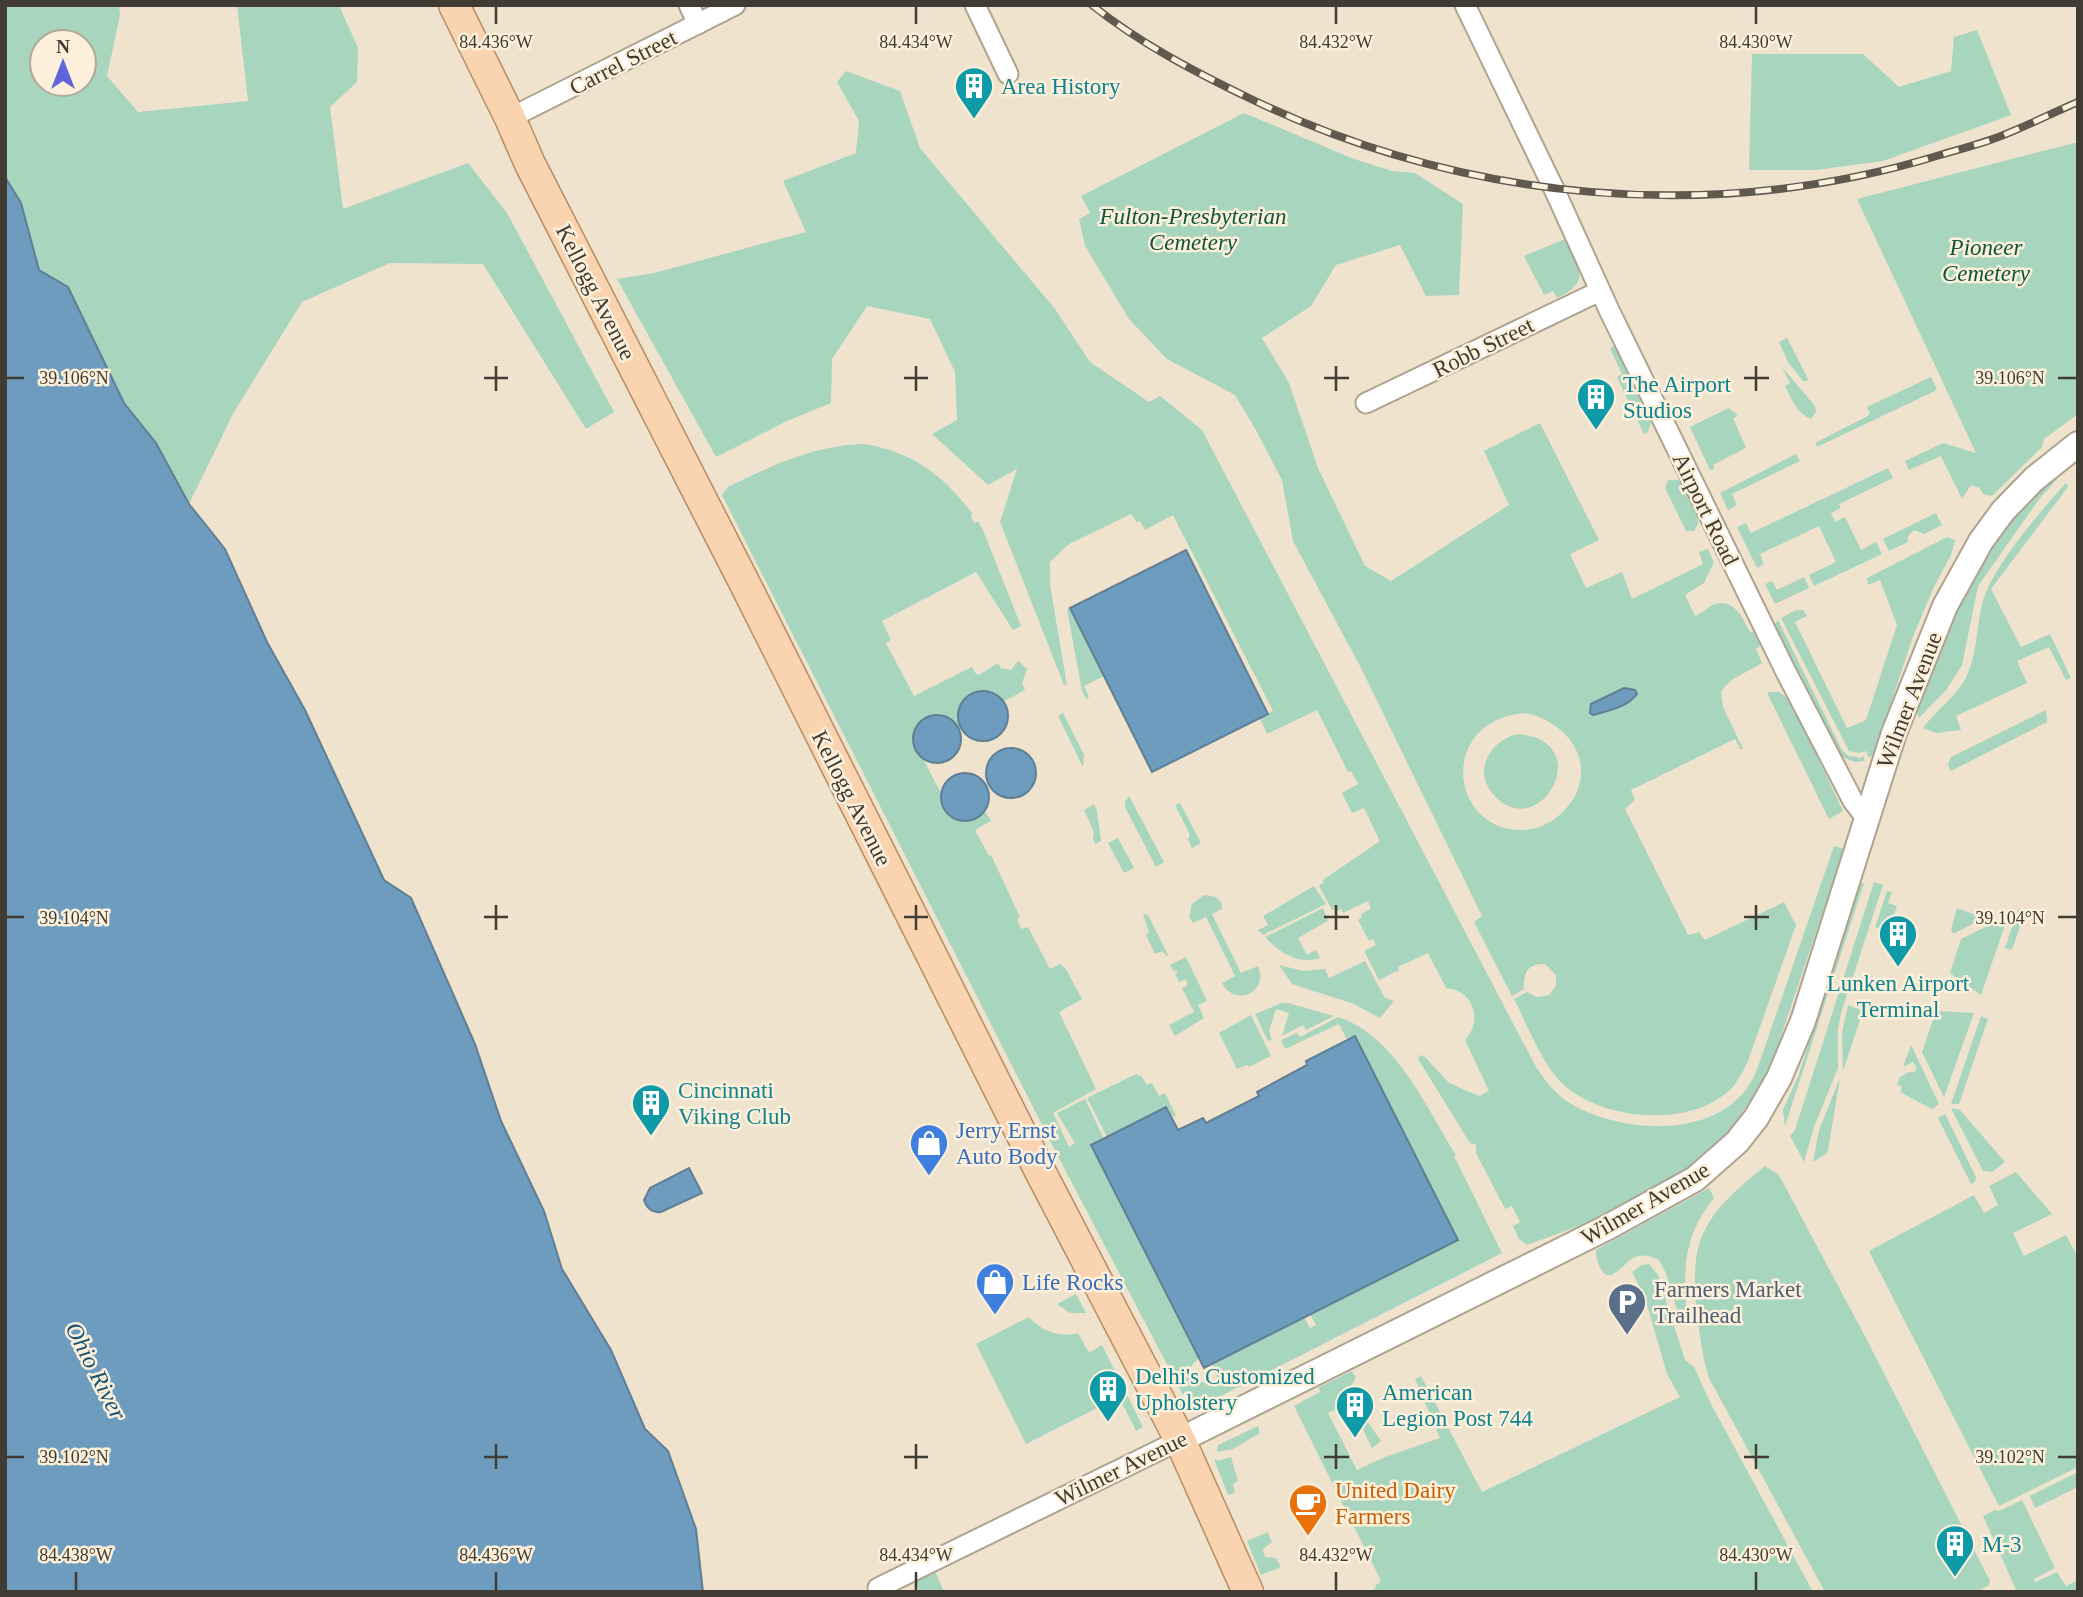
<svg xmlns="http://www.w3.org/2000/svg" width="2083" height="1597" viewBox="0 0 2083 1597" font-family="Georgia,serif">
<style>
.green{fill:#a8d5be;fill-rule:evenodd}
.water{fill:#6d9cbe;stroke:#607f94;stroke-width:2}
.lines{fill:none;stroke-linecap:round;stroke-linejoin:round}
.minor-casing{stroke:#afa38f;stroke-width:23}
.tertiary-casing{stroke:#afa38f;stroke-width:28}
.primary-casing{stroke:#b68c62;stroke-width:33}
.minor{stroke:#fff;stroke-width:19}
.tertiary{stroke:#fff;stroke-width:24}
.primary{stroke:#fad4b0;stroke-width:30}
.rail-casing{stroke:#5f594e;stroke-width:8}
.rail{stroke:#fcf0db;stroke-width:5;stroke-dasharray:16;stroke-linecap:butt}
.ticks{fill:none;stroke:#403c33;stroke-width:2.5}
.labels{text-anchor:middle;stroke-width:5;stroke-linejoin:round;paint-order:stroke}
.street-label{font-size:23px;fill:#403c33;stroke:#fcf0db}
.culture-label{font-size:23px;fill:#0d838f;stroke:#fcf0db;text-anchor:start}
.park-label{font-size:23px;font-style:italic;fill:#0c553b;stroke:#fcf0db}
.shop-label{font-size:23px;fill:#366cbe;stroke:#fcf0db;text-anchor:start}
.service-label{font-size:23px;fill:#4e5e75;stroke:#fcf0db;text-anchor:start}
.food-label{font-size:23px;fill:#c56008;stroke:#fcf0db;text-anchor:start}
.water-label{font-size:24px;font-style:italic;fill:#1b5376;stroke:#fcf0db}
.ticks-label{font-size:18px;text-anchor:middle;fill:#403c33;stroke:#fcf0db;stroke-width:5;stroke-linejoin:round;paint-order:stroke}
</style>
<rect width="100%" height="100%" fill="#efe3ce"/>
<g class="green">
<path d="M5,5h114l1,10 -13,61 31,36 110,-11 -11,-96h102l19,43 -1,34 -27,25 13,102 125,-46 39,50 107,199 -28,17 -103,-165 -93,-1 -88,39 -68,110 -45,92 -33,-61 -32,-40 -56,-116 -29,-17 -18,-67 -16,-26zM42,42h42v42h-42z"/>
<polygon points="1977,30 2011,115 1883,161 1816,170 1749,170 1752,54 1863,54 1899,87 1951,71 1954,37"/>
<path d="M846,71l54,20 20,57 135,161 35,53 59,40 11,-6 42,34 334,637c9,13 18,26 32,35 49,31 145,39 181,-17 5,-7 8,-16 11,-24l74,-215 10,3 -68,202 -16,35 -29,43 -24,25 -26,22 -83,43 -71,26 -8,-6 -6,-13 7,-4 -8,-16 -7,3 -29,-56v-8l-6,-2 -52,-84 2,-4 5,2 24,26 30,13 10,-5 -24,-51c18,-19 9,-50 -19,-52l-18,-35 -30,14 1,3 -20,10 -15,-29 12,-6 -3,-6 -4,2 -11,-21 4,-3 -1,-3 10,-5 -3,-8 -25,12 -2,-4 -5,3 -2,-3 -2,1 -13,-24 5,-4 -1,-2 57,-39 -16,-33 -12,5 -10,-20 16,-9 -7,-13 -3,1 -31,-62 -50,24 -7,-16 13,-7 -100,-196 -28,15 -5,-9 -3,1 -6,-8 -62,30 -19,18v23l17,100h-3l-64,-163 17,-53 -29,16 -56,-51 25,-14 -2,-48 -25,-53 -63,-13 -35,53 -1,44 -46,19 -69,35 -99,-178 37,-6 152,-41 -23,-51 73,-28 3,-32 -22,-39z"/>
<path d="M1244,113l110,46 38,12 23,2 48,31 -4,91 -33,1 -26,-51 -64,20 -25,41 -49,32 27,45 29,85 47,98 26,15 118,-76 -25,-54 56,-28 59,117 -29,14 16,34 36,-16 10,27 71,-35 -4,-12 9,-3 6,13 -10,21 -19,12 10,21c7,-3 14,-10 21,-12 19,-5 27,15 34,28l6,-1 6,13 -6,5 6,14 -32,18 -9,10 2,16 20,42h-3l-5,-10 -104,51 4,10 -10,9 63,126 11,-3 6,8 79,-38 12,23 -48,136c-5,9 -9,19 -16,27 -40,40 -125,33 -166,-1 -23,-20 -38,-61 -52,-88l13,-7 10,5 12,-2 7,-9v-11l-11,-11c-18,-1 -22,10 -21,25l-12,7 -38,-74 8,-6 -121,-248 -68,-127 -11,-61 -25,-48 -22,-37 -68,-36 -38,-40 -44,-73 -6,-27 11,-6 -9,-17zM1526,713c37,8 69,43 49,83 -11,19 -28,32 -50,34 -76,4 -89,-111 1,-117z"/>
<polygon points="2078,142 2078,414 2044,439 2042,447 1992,496 1983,494 1980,488 1971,485 1962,499 1941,456 1909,470 1905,461 1943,443 1976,453 1857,199"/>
<path d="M1565,239c14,30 27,42 -8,59l-4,-7 -9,4 -20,-39z"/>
<polygon points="1787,338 1808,379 1807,381 1803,381 1788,362 1779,342"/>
<polygon points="1615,346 1651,422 1648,432 1644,434 1617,377 1622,374 1610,348"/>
<path d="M1782,367l33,39 1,6 -5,7c-15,-6 -19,-20 -26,-33l5,-3z"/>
<polygon points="1931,377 1937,390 1817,447 1815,443 1868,416 1870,413 1867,407"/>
<polygon points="1729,408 1738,416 1733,418 1746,448 1713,465 1714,469 1710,470 1690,427"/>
<path d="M865,444c49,9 77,30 107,69l-1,4 3,6 4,-2 5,9 38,96 -8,4 -37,-58 -94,49 9,19 -5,3 28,53 58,-29 4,7 3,1 19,-12 3,5 10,2 7,-9 9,8 -5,14 3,7 -21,11c-13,-13 -27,-13 -41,-1l-2,27 -3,1 -12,-11 -8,-2 -21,39 6,5 18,34v4l27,23 7,-2 9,-8 7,11 -16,9 14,26 2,-1 29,62 -3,2 4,10 7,-2 22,42 10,-5 6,5 16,30 -23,13 37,77 -43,24 16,34 6,-4 -18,-30 28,-14 19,40 -13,7 107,212 -8,10 3,12 16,4 5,-1 3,-6 -5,-13 92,-47 6,11 6,-3 -6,-11 148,-74 -103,-203 -8,3 -8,-16 -54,25 -4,-9 16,-7 3,4 38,-20c57,18 88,90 118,138l-2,1 48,97 -295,150 -2,-3 -13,1 -10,-8 -121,-231 -339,-667 6,-8c43,-21 86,-42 137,-43z"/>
<polygon points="1796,454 1800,461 1732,494 1737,505 1728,510 1720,493"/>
<polygon points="1888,468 1893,478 1839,504 1841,508 1831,513 1835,522 1845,517 1861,550 1876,542 1882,554 1814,586 1809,575 1836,562 1819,526 1760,554 1764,564 1757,568 1737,527 1746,523 1751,533"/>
<polygon points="2052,478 2057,479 2040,498 1978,586 1962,665 1947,689 1919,718 1916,709 1936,649 1974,572 1978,574 1980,570 1977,568 2002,530"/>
<polygon points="1668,480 1680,480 1698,516 1698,523 1694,531 1686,531 1665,488"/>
<path d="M2066,483l2,4 -77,102 30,58 29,-13 21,44 -5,2 -17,-33 -32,14 10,22 -71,33 5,14 -25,3 -13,-5c13,-18 32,-30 42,-49 13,-24 11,-53 18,-78 8,-32 60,-93 83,-118z"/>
<polygon points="1936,513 1942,525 1924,534 1914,530 1908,536 1908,542 1889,551 1883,539"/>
<polygon points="1947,537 1955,540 1951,555 1933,589 1912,639 1875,753 1869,758 1866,751 1859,753 1849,751 1781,618 1796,610 1803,610 1807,616 1795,622 1847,728 1866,720 1897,625 1880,580 1868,585 1867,578"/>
<polygon points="1804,577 1809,588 1775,604 1765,584 1772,581 1777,590"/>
<polygon points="1070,608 1104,676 1084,686 1089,697 1086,699 1082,691 1067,609"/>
<polygon points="1778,620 1842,750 1849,756 1858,757 1859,759 1863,756 1865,761 1855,762 1842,757 1829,739 1773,627"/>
<polygon points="1771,692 1779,692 1791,701 1843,811 1829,819 1767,693"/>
<polygon points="2046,710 2047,722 1951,771 1948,765 1951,757"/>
<polygon points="1063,713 1084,755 1083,767 1058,716"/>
<path d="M1518,734c81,6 21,113 -25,60 -21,-24 -2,-54 25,-60z"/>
<polygon points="1129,796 1164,862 1156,867 1125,807 1125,802"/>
<polygon points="1180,803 1201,843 1192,848 1188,839 1190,835 1175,805"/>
<polygon points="1094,804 1097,811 1101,841 1095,844 1093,839 1094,832 1084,810"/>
<polygon points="1118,838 1134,868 1124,873 1108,843"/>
<polygon points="1874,882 1883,885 1841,1013 1838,1030 1838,1068 1814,1127 1804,1162 1790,1136 1795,1130"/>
<polygon points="1859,883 1864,883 1785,1126 1783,1110 1799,1074"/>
<polygon points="1314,886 1326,904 1263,935 1258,930 1268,925 1263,916"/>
<polygon points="1887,891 1892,892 1888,903 1897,906 1888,931 1875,927"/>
<path d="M1204,895c9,1 19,2 18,14l-10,5 29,59 17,-7c11,28 -24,41 -36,17l13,-7 -29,-59 -13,6 -4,-6 3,-13z"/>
<path d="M1323,908l5,13 -30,17 9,17 9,-5 4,8c-22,7 -40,-5 -55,-21z"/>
<polygon points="1957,908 1984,918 1953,934 1951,929"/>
<polygon points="2018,909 2021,909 2024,915 2012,950 2005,948"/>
<polygon points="1143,914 1148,915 1168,955 1166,956 1163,951 1155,954 1146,935 1149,933"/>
<polygon points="2008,916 1981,995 1950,973 1961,939"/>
<polygon points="1186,957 1207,1001 1198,1005 1204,1018 1175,1036 1169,1025 1194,1012 1182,988 1188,985 1186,979 1179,982 1175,974 1177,972 1177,970 1173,971 1170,965"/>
<polygon points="1365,961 1385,998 1394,1001 1380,1018 1354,1004 1292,984 1279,965 1303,971 1325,969 1329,978"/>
<polygon points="1282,1003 1288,1003 1334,1016 1306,1030 1303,1025 1282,1036 1289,1013 1276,1009 1269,1031 1272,1040 1268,1041 1255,1014"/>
<polygon points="1848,1005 1863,1011 1843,1071 1842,1033"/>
<polygon points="1936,1011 1974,1013 1944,1097 1922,1052"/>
<polygon points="1251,1015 1271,1056 1249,1067 1247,1065 1237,1069 1219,1033"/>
<polygon points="1981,1016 1988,1019 1959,1104 1951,1104"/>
<polygon points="1911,1045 1939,1104 1932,1109 1900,1092 1902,1086 1897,1085 1900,1077 1909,1072 1914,1072 1917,1069 1913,1062 1903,1067"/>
<polygon points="1136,1074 1142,1077 1147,1085 1152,1083 1159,1096 1165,1093 1176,1116 1173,1117 1167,1107 1107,1137 1087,1098"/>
<polygon points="1840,1078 1828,1150 1826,1154 1813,1162 1819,1130"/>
<polygon points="1951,1108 1960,1110 2005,1162 1992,1172 1983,1171"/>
<polygon points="1945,1114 1976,1177 1975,1182 1971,1184 1938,1118"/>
<path d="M1765,1166l14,9 88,165 123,241 -2,5 -13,6h-150l-116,-214c-7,-21 -9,-42 -12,-64 -9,-78 9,-100 68,-148z"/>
<polygon points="2016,1172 2052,1214 2013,1233 2024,1256 2066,1235 2078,1258 2078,1467 1999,1506 1869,1251 1974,1195 1984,1213 1998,1205 1989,1186"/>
<path d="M1709,1188l5,10c-33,41 -31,77 -26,127l-6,1 -17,-55 -6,-11c-8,-4 -17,-7 -26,-2 -9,5 -22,26 -31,13 -4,-7 -6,-13 -6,-21z"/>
<polygon points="1649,1264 1658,1275 1685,1360 1694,1367 1711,1404 1813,1592 1368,1592 1376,1588 1375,1586 1381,1581 1294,1406 1320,1392 1319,1387 1352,1371 1356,1377 1349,1390 1355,1401 1355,1404 1352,1406 1350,1402 1328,1413 1357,1470 1385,1457 1440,1438 1415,1379 1421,1376 1482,1492 1680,1397 1667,1374 1645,1298 1632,1272 1642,1265"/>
<polygon points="1076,1294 1086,1313 1070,1313 1057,1304"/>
<path d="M1029,1317c13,14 30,21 49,16l11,20 13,-8 41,82 -7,4 -17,-34 -93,47 -50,-100z"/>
<polygon points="1357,1407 1381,1441 1372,1448 1353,1409"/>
<polygon points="1258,1426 1260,1433 1233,1449 1217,1452 1218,1445"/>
<polygon points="1231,1457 1238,1481 1233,1484 1235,1493 1228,1495 1214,1459 1218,1461"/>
<polygon points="2078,1472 2078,1487 2035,1508 2030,1496"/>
<polygon points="2022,1500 2055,1568 2034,1579 2035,1582 2057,1572 2066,1586 2078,1580 2078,1592 2017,1592 1983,1516 1995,1510 1999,1511"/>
<polygon points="1268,1532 1272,1542 1263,1549 1265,1557 1276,1558 1281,1567 1261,1575 1247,1541"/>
<polygon points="934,1569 944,1592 920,1592 914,1578"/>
</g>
<g class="water">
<polygon points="5,177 21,203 39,270 68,287 124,403 156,443 189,504 225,549 267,642 305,710 384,880 411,898 475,1044 501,1121 544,1211 562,1269 611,1350 645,1429 668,1451 696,1529 703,1592 5,1592"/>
<polygon points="1186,550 1268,714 1152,772 1070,608"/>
<path d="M1624,688l11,2 2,4c-9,13 -29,17 -44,21l-3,-2 1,-9z"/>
<circle cx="983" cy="716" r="25"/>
<circle cx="937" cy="739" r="24"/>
<circle cx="1011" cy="773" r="25"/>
<circle cx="965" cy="797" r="24"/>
<polygon points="1355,1036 1458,1240 1204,1368 1091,1145 1166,1107 1178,1130 1203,1118 1206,1123 1259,1096 1257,1092 1307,1065 1306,1061"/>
<path d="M689,1168l13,25 -41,19c-9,1 -14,-3 -17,-12l6,-12z"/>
</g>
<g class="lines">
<g class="minor-casing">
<g id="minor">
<polyline points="689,5 698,24"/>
<polyline points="975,5 1008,74"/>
<polyline points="1465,5 1554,189 1609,310 1785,670 1853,801 1866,818"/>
<polyline points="510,118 735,5"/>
<polyline points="1366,403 1600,291"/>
<polyline points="878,1588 1180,1440"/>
</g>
</g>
<g class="tertiary-casing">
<polyline id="tertiary" points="1180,1440 1608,1227 1695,1179 1737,1142 1756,1118 1779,1078 1803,1021 1894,733 1945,606 1981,541 2003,511 2034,479 2078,444"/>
</g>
<g class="primary-casing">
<polyline id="primary" points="454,5 510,118 530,164 746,586 1041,1173 1180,1440 1248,1592"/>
</g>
<use href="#minor" class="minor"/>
<use href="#tertiary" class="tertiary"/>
<use href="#primary" class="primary"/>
<g class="rail-casing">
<path id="rail" d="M1092,5c47,38 105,68 159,94 214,103 462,126 689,56 20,-6 41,-11 61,-19 26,-10 51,-23 77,-34"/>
</g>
<use href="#rail" class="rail"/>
</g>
<path class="ticks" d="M496,7v17M916,7v17M1336,7v17M1756,7v17M496,366v25M916,366v25M1336,366v25M1756,366v25M7,378h17M484,378h24M904,378h24M1324,378h25M1744,378h25M2058,378h18M496,905v25M916,905v25M1336,905v25M1756,905v25M7,917h17M484,917h24M904,917h24M1324,917h25M1744,917h25M2058,917h18M496,1444v25M916,1444v25M1336,1444v25M1756,1444v25M7,1457h17M484,1457h24M904,1457h24M1324,1457h25M1744,1457h25M2058,1457h18M76,1572v18M496,1572v18M916,1572v18M1336,1572v18M1756,1572v18"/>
<defs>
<g id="building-pin" transform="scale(2.0125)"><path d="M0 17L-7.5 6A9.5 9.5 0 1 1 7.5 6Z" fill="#0f9aa8" stroke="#fcf0db"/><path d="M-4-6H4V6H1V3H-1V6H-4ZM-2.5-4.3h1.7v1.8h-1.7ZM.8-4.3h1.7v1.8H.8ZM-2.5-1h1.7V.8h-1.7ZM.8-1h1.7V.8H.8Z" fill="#fff"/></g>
<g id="shop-pin" transform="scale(2.0125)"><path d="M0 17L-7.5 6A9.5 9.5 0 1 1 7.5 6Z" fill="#3f7fe0" stroke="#fcf0db"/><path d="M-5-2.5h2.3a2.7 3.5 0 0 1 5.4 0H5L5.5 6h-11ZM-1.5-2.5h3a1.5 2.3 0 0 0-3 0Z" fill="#fff"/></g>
<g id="parking-pin" transform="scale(2.0125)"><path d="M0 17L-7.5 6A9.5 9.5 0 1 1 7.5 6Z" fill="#5c6f8a" stroke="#fcf0db"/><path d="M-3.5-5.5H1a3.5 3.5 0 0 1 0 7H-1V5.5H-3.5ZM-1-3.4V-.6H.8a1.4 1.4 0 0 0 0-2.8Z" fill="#fff"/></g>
<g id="cafe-pin" transform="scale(2.0125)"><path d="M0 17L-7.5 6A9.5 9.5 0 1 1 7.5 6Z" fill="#e8710a" stroke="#fcf0db"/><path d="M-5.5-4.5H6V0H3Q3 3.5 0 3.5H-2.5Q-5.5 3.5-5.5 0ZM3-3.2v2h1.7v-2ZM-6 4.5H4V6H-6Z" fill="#fff"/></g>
</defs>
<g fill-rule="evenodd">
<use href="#building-pin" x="974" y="86"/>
<use href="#building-pin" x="1596" y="397"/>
<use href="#building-pin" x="1898" y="934"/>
<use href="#building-pin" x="651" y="1103"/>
<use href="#shop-pin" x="929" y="1143"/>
<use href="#shop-pin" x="995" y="1282"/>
<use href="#parking-pin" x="1627" y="1302"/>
<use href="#building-pin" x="1108" y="1389"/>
<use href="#building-pin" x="1355" y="1405"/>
<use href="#cafe-pin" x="1308" y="1503"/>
<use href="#building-pin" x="1955" y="1544"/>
</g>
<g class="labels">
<g class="street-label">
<text transform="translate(623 62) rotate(-27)" y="8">Carrel Street</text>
<text transform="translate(596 292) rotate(63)" y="8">Kellogg Avenue</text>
<text transform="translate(1483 347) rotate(-26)" y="8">Robb Street</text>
<text transform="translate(1706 509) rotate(64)" y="8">Airport Road</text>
<text transform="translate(1909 700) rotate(-69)" y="8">Wilmer Avenue</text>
<text transform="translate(852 798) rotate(63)" y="8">Kellogg Avenue</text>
<text transform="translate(1645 1203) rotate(-30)" y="8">Wilmer Avenue</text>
<text transform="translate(1121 1468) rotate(-26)" y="8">Wilmer Avenue</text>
</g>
<g class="culture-label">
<text x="1001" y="94">Area History</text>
<text x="1623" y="392">The Airport<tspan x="1623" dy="26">Studios</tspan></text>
<text x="1898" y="991" text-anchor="middle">Lunken Airport<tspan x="1898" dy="26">Terminal</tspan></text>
<text x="678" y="1098">Cincinnati<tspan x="678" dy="26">Viking Club</tspan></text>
<text x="1135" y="1384">Delhi's Customized<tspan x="1135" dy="26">Upholstery</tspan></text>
<text x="1382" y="1400">American<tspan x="1382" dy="26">Legion Post 744</tspan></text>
<text x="1982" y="1552">M-3</text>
</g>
<g class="park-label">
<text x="1193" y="224">Fulton-Presbyterian<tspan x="1193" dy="26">Cemetery</tspan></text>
<text x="1986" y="255">Pioneer<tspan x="1986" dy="26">Cemetery</tspan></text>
</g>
<g class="shop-label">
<text x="956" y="1138">Jerry Ernst<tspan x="956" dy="26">Auto Body</tspan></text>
<text x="1022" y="1290">Life Rocks</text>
</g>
<g class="service-label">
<text x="1654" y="1297">Farmers Market<tspan x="1654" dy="26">Trailhead</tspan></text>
</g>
<g class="food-label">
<text x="1335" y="1498">United Dairy<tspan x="1335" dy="26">Farmers</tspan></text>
</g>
<g class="water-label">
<text transform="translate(96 1371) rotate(63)" y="8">Ohio River</text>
</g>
</g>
<g class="ticks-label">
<text x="496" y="48">84.436°W</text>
<text x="916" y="48">84.434°W</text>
<text x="1336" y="48">84.432°W</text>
<text x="1756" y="48">84.430°W</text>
<text x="74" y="384">39.106°N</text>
<text x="2010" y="384">39.106°N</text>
<text x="74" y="924">39.104°N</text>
<text x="2010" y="924">39.104°N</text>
<text x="74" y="1463">39.102°N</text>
<text x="2010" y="1463">39.102°N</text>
<text x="76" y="1561">84.438°W</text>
<text x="496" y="1561">84.436°W</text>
<text x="916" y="1561">84.434°W</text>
<text x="1336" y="1561">84.432°W</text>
<text x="1756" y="1561">84.430°W</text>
</g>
<rect width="2083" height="1597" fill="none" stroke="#403c33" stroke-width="14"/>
<g transform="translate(63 63)"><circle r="33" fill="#fcf0db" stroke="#b1a898" stroke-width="2"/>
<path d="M0-5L12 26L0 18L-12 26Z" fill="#5f63dc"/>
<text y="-10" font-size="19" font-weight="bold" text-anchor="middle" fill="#403c33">N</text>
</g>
</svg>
